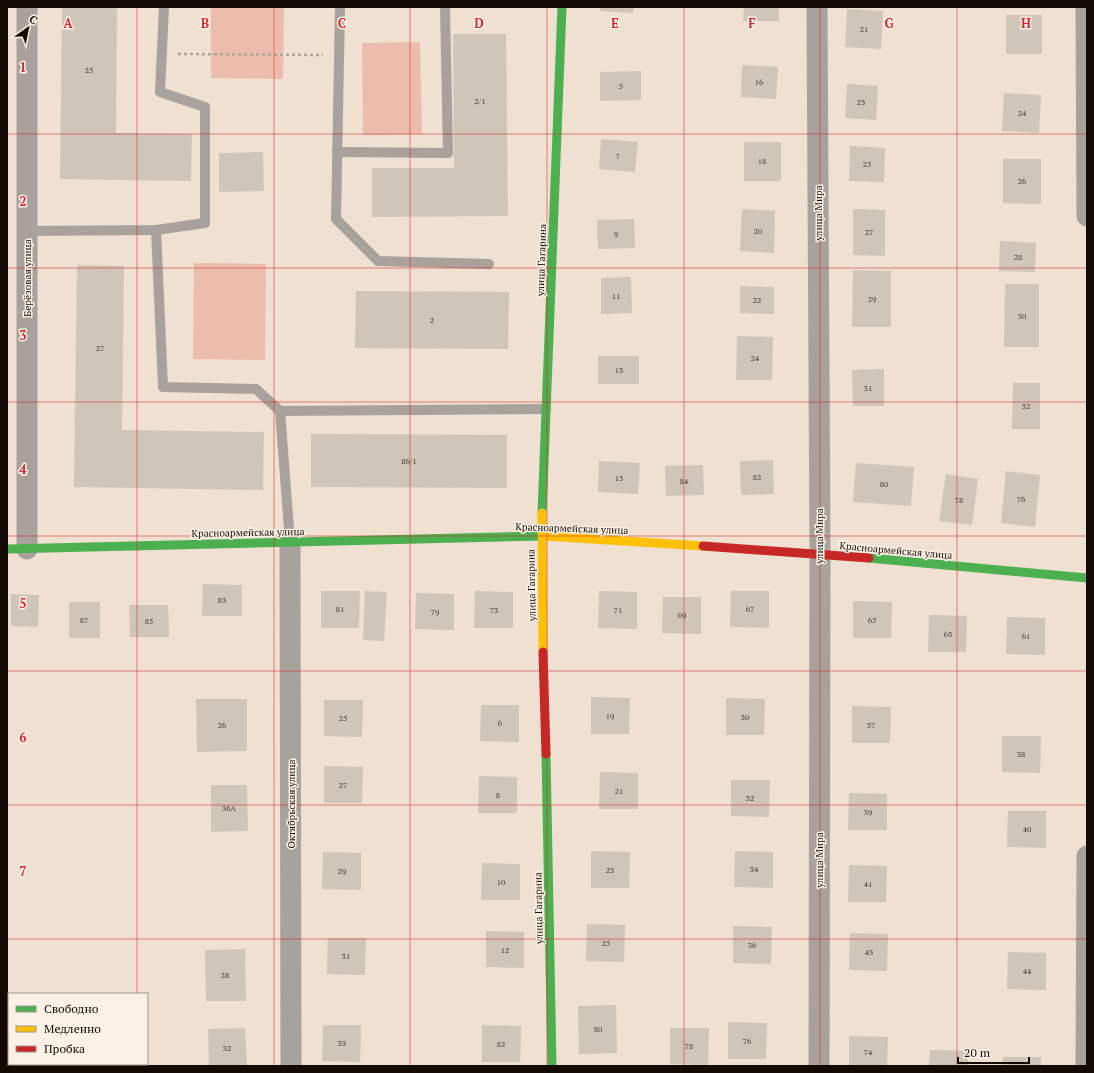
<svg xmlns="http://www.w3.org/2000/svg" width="1094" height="1073" viewBox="0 0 1094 1073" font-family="'PT Serif',serif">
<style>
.green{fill:#ecbcad}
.building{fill:#cfc5b8}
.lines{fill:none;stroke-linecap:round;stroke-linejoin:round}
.path{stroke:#aea49d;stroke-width:2.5;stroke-dasharray:3 3;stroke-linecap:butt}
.lane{stroke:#a9a19b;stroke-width:10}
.street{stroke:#a9a19b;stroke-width:21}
.fast{stroke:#4caf50;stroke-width:9}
.slow{stroke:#ffc107;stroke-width:9}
.jam{stroke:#c62828;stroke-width:9}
.grid{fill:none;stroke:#d62828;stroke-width:1;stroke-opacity:0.55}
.labels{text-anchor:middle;stroke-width:3;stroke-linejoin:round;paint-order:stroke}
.number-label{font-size:8px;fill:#423930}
.street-label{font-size:10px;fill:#130a03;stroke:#fcf1e6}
.grid-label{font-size:13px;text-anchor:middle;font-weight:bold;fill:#d62828;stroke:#fcf1e6;stroke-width:3;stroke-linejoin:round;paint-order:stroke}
</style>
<rect width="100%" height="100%" fill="#efe0d1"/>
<g class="green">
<polygon points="211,7 284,7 283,79 211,78"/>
<polygon points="420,42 422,134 363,135 362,43"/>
<polygon points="194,263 266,264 265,360 193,359"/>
</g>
<g class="building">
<polygon points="62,7 117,7 116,133 192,134 191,181 60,179"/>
<polygon points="600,7 634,7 633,13 600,11"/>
<polygon points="744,7 779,7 779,21 743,21"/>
<polygon points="847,9 883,11 881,49 845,47"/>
<rect x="1006" y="15" width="36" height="39"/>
<polygon points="453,34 506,34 508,216 372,217 372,168 454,168"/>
<polygon points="742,65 778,67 776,99 741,97"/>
<polygon points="641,71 641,100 600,101 600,72"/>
<polygon points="847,84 878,86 876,120 845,118"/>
<polygon points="1004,93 1041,95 1039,133 1002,131"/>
<polygon points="601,139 638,142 635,172 599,169"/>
<rect x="744" y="142" width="37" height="39"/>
<polygon points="850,146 885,148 884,182 849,181"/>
<polygon points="263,152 264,191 219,192 219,153"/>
<polygon points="1003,159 1041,159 1041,204 1003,203"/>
<polygon points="742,209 775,211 774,253 740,251"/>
<polygon points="853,209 885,210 885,256 853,255"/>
<polygon points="634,219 635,248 598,249 597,220"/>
<polygon points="1000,241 1036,243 1035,272 999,271"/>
<polygon points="77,265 124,266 122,430 264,432 263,490 74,487"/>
<polygon points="853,270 891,271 891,327 852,327"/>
<polygon points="631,277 632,313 601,314 601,278"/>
<polygon points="1005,284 1039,284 1039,347 1004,347"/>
<polygon points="740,286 774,287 774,314 740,313"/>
<polygon points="356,291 509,292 508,349 355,348"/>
<polygon points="737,336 773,337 772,380 736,380"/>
<rect x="598" y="356" width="41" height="28"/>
<polygon points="884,369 884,406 853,406 852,370"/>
<polygon points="1013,383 1040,383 1040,429 1012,429"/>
<polygon points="311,434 507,435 507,488 311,487"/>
<polygon points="773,460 774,494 741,495 740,461"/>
<polygon points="599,461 640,463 638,494 598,492"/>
<polygon points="856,463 914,467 911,506 853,502"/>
<polygon points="703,465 704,495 666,496 665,466"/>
<polygon points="1006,471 1040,475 1035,527 1001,523"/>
<polygon points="946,474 978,479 972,525 939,521"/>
<polygon points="203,584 242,585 242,616 202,616"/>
<polygon points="321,591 360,591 359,628 321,628"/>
<polygon points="365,591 387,592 384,641 363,640"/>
<polygon points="475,591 513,592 513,628 474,628"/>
<polygon points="599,591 637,592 637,629 598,628"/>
<polygon points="731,591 769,591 769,628 730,627"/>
<polygon points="416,593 454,594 454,630 415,629"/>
<polygon points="11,594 39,595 38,627 11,626"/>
<polygon points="663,597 701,597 701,634 662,633"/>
<polygon points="853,601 892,602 891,638 853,638"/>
<rect x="69" y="602" width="31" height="36"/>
<polygon points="129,605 168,605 169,637 130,637"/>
<polygon points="929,615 967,616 966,652 928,652"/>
<polygon points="1007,617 1045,618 1045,655 1006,654"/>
<polygon points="591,697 630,698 629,734 591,734"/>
<polygon points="726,698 765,699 764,735 726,735"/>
<polygon points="196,699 247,699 247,751 197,752"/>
<polygon points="324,700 363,700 362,737 324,736"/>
<polygon points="481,705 519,705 519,742 480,741"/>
<polygon points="852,706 891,707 890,743 852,743"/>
<polygon points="1002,736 1041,736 1040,773 1002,772"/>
<polygon points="324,766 363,767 362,803 324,803"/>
<polygon points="600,772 638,773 638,809 599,809"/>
<polygon points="479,776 517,777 517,813 478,813"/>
<polygon points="731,780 770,780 769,817 731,816"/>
<polygon points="211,785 247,785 248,831 211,832"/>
<polygon points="849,793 887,794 887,830 848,830"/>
<polygon points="1008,811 1046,811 1046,848 1007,847"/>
<polygon points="591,851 630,852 629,888 591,888"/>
<polygon points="735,851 773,852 773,888 734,887"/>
<polygon points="323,852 361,853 361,890 322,889"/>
<polygon points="482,863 520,864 520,900 481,900"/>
<polygon points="849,865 887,866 886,902 848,902"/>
<polygon points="587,924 625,925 624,962 586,961"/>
<polygon points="733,926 772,927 771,964 733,963"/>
<polygon points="486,931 524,932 524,968 486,967"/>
<polygon points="850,933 888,934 887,971 849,970"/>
<polygon points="328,938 366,938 365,975 327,974"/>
<polygon points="245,949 246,1001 206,1001 205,950"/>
<polygon points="1008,952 1046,953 1046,990 1007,989"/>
<polygon points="616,1005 617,1053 579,1054 578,1006"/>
<polygon points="728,1022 767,1023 766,1059 728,1059"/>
<polygon points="323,1025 361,1025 360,1062 322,1061"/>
<polygon points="482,1025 521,1026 520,1062 482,1062"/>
<polygon points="245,1028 247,1066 209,1066 208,1029"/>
<polygon points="670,1028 709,1028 708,1065 670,1064"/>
<polygon points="849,1036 888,1037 887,1066 849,1066"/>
<polygon points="930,1050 968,1051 968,1066 929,1066"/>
<polygon points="1003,1057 1041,1057 1041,1066 1002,1066"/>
</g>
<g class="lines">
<polyline class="path" points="178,54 323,55"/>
<g class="lane">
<polyline points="340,7 336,219 378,261 489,264"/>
<polyline points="337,152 448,153 445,7"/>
<polyline points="156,230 163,387 256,389 280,411 290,542"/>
<polyline points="27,231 156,230 205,223 205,107 160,92 164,7"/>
<polyline points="280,411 546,409"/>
<polyline points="29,1066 29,1064"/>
</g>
<g class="street">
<polyline points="817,7 820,554 819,1066"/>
<polyline points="1086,7 1087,216"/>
<polyline points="290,542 291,1066"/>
<polyline points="27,549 27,7"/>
<polyline points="7,1052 9,1052"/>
<polyline points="72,1064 77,1066"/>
<polyline points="1086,1066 1087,856"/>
</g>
<g class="fast">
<polyline points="542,513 562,7"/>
<polyline points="7,549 544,536"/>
<polyline points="869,558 1087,578"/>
<polyline points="546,754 552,1066"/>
</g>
<g class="slow">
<polyline points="542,513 543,652"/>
<polyline points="544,536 703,546"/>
</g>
<g class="jam">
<polyline points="703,546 869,558"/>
<polyline points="543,652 546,754"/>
</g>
</g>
<path class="grid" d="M137,7v987M274,7v1059M410,7v1059M547,7v1059M684,7v1059M820,7v1059M957,7v1059M7,134h1080M7,268h1080M7,402h1080M7,536h1080M7,671h1080M7,805h1080M7,939h1080M137,1064v2"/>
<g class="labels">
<g class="number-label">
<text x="864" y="32">21</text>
<text x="89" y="73">25</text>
<text x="759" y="85">16</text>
<text x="621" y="89">5</text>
<text x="480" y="104">2/1</text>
<text x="861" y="105">23</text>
<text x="1022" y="116">24</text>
<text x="618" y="159">7</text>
<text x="762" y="164">18</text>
<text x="867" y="167">25</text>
<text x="1022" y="184">26</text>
<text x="758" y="234">20</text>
<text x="869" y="235">27</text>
<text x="616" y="237">9</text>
<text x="1018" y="260">28</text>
<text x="616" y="299">11</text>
<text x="872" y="302">29</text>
<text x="757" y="303">22</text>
<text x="1022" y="319">30</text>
<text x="432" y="323">2</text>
<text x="100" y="351">27</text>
<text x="755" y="361">24</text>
<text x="619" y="373">13</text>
<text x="868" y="391">31</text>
<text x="1026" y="409">32</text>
<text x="409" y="464">86/1</text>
<text x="757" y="480">82</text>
<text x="619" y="481">15</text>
<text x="684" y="484">84</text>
<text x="884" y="487">80</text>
<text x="1021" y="502">76</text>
<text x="959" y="503">78</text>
<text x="222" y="603">83</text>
<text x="340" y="612">81</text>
<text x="750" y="612">67</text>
<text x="494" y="613">73</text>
<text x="618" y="613">71</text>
<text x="435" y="615">79</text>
<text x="682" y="618">69</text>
<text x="84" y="623">87</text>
<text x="872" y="623">65</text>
<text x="149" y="624">85</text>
<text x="948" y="637">63</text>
<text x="1026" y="639">61</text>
<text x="610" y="719">19</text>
<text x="745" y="720">30</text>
<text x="343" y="721">25</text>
<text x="500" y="726">6</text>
<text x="222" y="728">26</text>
<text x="871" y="728">37</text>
<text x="1021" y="757">38</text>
<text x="343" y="788">27</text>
<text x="619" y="794">21</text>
<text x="498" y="798">8</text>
<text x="750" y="801">32</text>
<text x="229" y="811">36А</text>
<text x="868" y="815">39</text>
<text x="1027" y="832">40</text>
<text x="754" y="872">34</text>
<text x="610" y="873">23</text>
<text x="342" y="874">29</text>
<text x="501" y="885">10</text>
<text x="868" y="887">41</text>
<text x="606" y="946">25</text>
<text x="752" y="948">36</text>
<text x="505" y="953">12</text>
<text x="869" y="955">43</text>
<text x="346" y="959">31</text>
<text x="1027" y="974">44</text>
<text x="225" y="978">28</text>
<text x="598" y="1032">80</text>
<text x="747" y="1044">76</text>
<text x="342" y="1046">33</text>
<text x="501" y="1047">82</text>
<text x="689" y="1049">78</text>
<text x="227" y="1051">32</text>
<text x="868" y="1055">74</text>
</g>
<g class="street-label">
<text transform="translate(818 213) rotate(-90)" y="4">улица Мира</text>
<text transform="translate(541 260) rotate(-88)" y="4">улица Гагарина</text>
<text transform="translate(27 278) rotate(-90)" y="4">Берёзовая улица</text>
<text transform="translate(572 528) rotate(2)" y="4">Красноармейская улица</text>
<text transform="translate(248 532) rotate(-1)" y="4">Красноармейская улица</text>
<text transform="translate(819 536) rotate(-90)" y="4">улица Мира</text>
<text transform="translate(896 550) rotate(5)" y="4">Красноармейская улица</text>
<text transform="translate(531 585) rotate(-91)" y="4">улица Гагарина</text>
<text transform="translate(291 804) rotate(-90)" y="4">Октябрьская улица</text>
<text transform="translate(819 860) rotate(-90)" y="4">улица Мира</text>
<text transform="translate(538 908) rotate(-91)" y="4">улица Гагарина</text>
</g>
</g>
<g class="grid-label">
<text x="68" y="28">A</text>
<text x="205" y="28">B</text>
<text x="342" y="28">C</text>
<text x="479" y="28">D</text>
<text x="615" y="28">E</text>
<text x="752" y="28">F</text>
<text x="889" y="28">G</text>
<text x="1026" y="28">H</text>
<text x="23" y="72">1</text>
<text x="23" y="206">2</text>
<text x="23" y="340">3</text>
<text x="23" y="474">4</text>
<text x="23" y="608">5</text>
<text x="23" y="742">6</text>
<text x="23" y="876">7</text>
</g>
<rect width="1094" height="1073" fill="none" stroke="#130a03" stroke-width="16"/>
<rect x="8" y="993" width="140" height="72" fill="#fcf1e6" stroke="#9f958b"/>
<rect x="16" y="1006" width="20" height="6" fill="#4caf50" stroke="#9f958b"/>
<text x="44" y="1013" font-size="12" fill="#130a03">Свободно</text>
<rect x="16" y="1026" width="20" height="6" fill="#ffc107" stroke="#9f958b"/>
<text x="44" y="1033" font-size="12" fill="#130a03">Медленно</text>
<rect x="16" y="1046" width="20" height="6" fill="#c62828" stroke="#9f958b"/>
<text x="44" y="1053" font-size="12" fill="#130a03">Пробка</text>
<g transform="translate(28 28) rotate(33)" stroke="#fcf1e6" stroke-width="3" paint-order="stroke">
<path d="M0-3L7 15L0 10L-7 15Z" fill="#130a03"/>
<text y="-6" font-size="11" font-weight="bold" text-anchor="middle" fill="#130a03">С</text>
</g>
<path d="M958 1057v6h71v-6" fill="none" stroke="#130a03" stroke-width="2"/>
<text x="964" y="1057" font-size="12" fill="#130a03" stroke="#fcf1e6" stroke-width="3" paint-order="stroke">20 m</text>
</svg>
